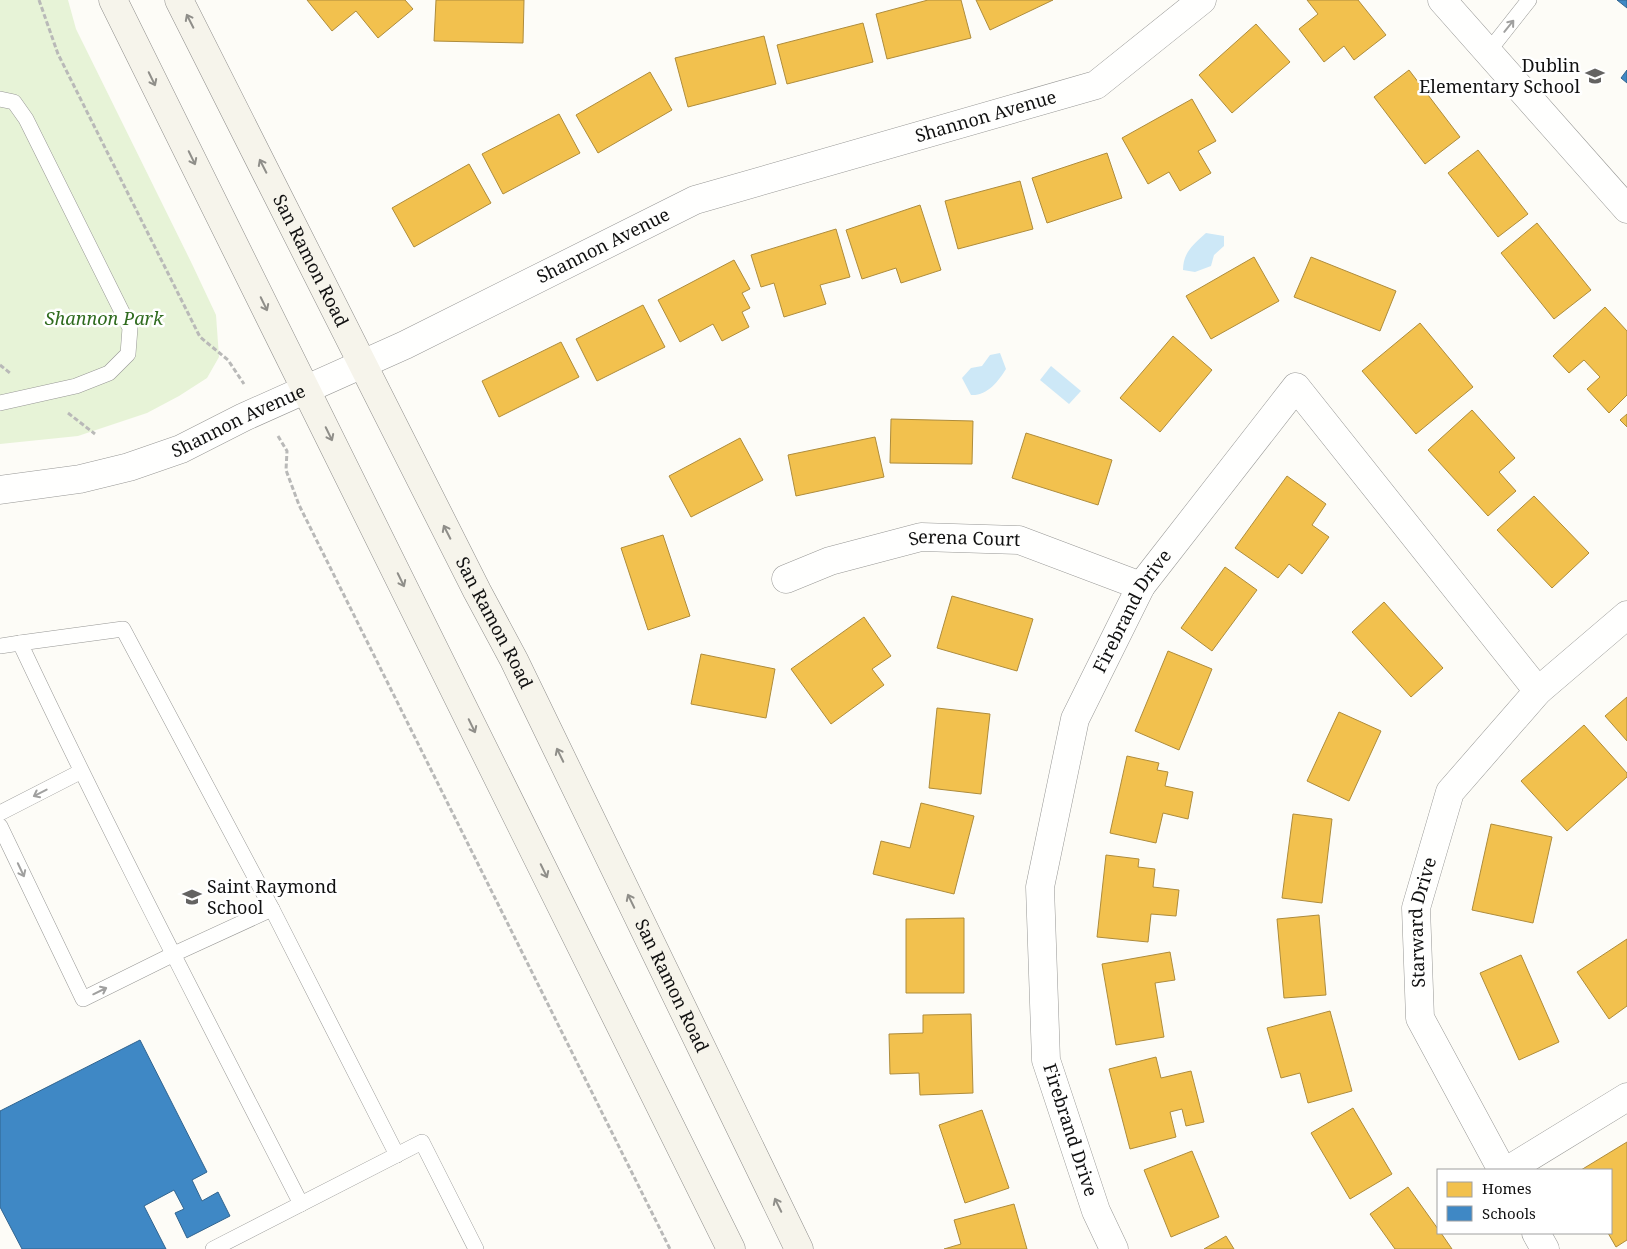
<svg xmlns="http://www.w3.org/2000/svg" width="1627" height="1249" viewBox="0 0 1627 1249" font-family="'Noto Serif',serif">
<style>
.green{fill:#e7f3d7}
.water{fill:#cde8f7}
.homes{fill:#f2c14e;stroke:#ae8c3c}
.schools{fill:#3f88c5;stroke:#31648f}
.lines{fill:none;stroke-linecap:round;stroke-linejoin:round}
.lane-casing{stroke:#979795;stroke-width:16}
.street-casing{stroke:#979795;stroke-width:29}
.secondary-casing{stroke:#8e8d8b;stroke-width:29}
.path{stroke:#b9b9b8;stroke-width:3;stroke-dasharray:5 2.5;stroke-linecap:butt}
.lane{stroke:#fffffe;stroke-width:15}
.street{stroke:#fffffe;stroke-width:28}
.secondary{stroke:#f6f4eb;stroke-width:28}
.oneway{stroke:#8f8e89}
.oneway2{stroke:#a0a09f}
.labels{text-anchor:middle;stroke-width:5;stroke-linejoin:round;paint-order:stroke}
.poi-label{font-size:18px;fill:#111;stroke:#fff;text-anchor:end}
.street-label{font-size:18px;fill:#111;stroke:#fff}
.park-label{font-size:18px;font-style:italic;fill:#2f6b1f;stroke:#fff}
</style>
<rect width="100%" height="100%" fill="#fdfcf7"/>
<polygon class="green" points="0,0 68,0 76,29 192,264 216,315 219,357 207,378 179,396 147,413 78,436 0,444"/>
<g class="water">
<path d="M1206,233l18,3v10l-10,9 -3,11 -16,6 -12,-2c0,-18 11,-26 23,-37z"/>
<path d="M1000,353l6,16c-8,13 -19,27 -35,26l-9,-17 9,-10 11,-2 8,-11z"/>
<polygon points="1051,366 1081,391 1069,404 1040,380"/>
</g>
<g class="homes">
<polygon points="307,0 405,0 413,9 378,38 356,11 332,31"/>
<polygon points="436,0 524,0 523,43 434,41"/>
<polygon points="928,0 961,0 971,38 887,59 876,14"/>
<polygon points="976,0 1053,0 990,30"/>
<polygon points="1307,0 1358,0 1386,35 1354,60 1344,46 1324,62 1299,29 1318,14"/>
<polygon points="863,23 873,62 787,84 777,45"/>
<polygon points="1256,24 1290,62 1232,113 1199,75"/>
<polygon points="764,36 776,84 688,107 675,58"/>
<polygon points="1409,70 1460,137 1425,164 1374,97"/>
<polygon points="650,72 672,110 598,153 576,115"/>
<polygon points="1192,99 1216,141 1198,151 1211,173 1180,191 1169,172 1148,184 1122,138"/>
<polygon points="559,114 580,153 503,194 482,154"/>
<polygon points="1478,150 1528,214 1498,237 1448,173"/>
<polygon points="1107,153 1122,198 1047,223 1032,178"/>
<polygon points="469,164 491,203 414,247 392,208"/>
<polygon points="1020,181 1033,229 958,249 945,201"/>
<polygon points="920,205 941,270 901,283 896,268 862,279 846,230"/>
<polygon points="1537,223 1591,290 1554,319 1501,253"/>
<polygon points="836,229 850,277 820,285 826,304 784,317 774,283 761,287 751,255"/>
<polygon points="1254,257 1279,301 1211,339 1186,296"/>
<polygon points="1311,257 1396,291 1380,331 1294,297"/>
<polygon points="734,260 750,289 742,293 750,308 742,312 749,327 722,341 713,324 680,342 658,300"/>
<polygon points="643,305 665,347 597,381 576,339"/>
<polygon points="1605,307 1627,331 1627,395 1609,413 1587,389 1600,377 1584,360 1569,373 1553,356"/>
<polygon points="1420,323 1473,387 1416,434 1362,371"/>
<polygon points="1173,336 1212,370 1160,432 1120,398"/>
<polygon points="561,342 579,377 499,417 482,381"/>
<polygon points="1472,410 1515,458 1499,472 1516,491 1488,516 1428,450"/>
<polygon points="1627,414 1627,427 1620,420"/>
<polygon points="891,419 973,421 972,464 890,463"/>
<polygon points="1026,433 1112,460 1098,505 1012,478"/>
<polygon points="875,437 884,477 796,496 788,455"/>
<polygon points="740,438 763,480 691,517 669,476"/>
<polygon points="1287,476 1326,504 1312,525 1329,537 1302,574 1289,564 1278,578 1235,548"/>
<polygon points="1534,496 1589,553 1552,588 1497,530"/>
<polygon points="663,535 690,616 648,630 621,548"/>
<polygon points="1225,567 1257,590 1212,651 1181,628"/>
<polygon points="952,596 1033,619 1017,671 937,648"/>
<polygon points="1384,602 1443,668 1411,697 1352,632"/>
<polygon points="864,617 891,656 872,669 884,685 831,724 791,669"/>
<polygon points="1168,651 1212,669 1179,750 1135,731"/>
<polygon points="701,654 775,669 766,718 691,704"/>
<polygon points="1627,697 1627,741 1605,716"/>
<polygon points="937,708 990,714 981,794 929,788"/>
<polygon points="1339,712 1381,731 1349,801 1307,781"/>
<polygon points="1584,725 1627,773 1627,777 1567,831 1521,781"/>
<polygon points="1127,756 1159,763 1157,770 1168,772 1165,786 1193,792 1188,819 1163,813 1156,843 1110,833"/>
<polygon points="921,803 974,816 954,894 873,874 881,841 910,848"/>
<polygon points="1293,814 1332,819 1322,903 1282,898"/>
<polygon points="1491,824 1552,837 1533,923 1472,910"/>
<polygon points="1106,855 1139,859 1138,867 1155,869 1153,887 1179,890 1176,916 1151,914 1148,942 1097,937"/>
<polygon points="1319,915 1326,995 1284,998 1277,919"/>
<polygon points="964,918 964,993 906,993 906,919"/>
<polygon points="1627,939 1627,1006 1609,1019 1577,972"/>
<polygon points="1170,952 1175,980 1155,983 1164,1037 1116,1045 1102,964"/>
<polygon points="1521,955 1559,1042 1519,1060 1480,973"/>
<polygon points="1330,1011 1352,1091 1308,1103 1300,1073 1281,1078 1267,1028"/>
<polygon points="971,1014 973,1093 920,1095 919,1073 890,1074 889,1034 923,1033 923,1015"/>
<polygon points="1156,1057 1161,1078 1191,1071 1204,1122 1186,1126 1182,1109 1170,1112 1176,1137 1130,1149 1109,1069"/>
<polygon points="1353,1108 1392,1174 1350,1199 1311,1133"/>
<polygon points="982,1110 1009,1188 965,1203 939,1125"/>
<polygon points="1627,1142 1627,1240 1616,1247 1608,1233 1611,1233 1611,1170 1581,1170"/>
<polygon points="1192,1151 1219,1217 1171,1237 1144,1170"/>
<polygon points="1408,1187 1438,1229 1438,1233 1441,1233 1452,1249 1395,1249 1370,1214"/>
<polygon points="1014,1204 1027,1249 944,1249 961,1244 954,1220"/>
<polygon points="1226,1236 1234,1249 1204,1249"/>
</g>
<g class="schools">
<polygon points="1617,0 1627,0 1627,8"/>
<polygon points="1627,70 1627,83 1621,78"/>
<polygon points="140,1040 207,1172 192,1180 202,1201 218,1192 230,1216 187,1238 175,1213 184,1209 174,1190 144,1206 166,1249 22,1249 0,1207 0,1111"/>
</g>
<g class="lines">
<g class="lane-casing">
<g id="lane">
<polyline points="1488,52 1529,0"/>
<polyline points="0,99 14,102 26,119 130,328 128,354 109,373 76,386 0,403"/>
<polyline points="0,646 20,643"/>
<polyline points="0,813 80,772"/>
<path d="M0,826l83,173 91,-45 98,-45 -149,-280 -103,14c89,189 186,375 281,561"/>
<polyline points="272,909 397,1155"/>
<polyline points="213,1249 422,1142 476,1249"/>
</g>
</g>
<g class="street-casing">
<g id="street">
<polyline points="1442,0 1627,209"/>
<path id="s1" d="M0,490l80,-11 49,-12 52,-18 63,-32 161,-72 290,-145 401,-115 106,-85"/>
<path id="s2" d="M786,579l44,-18 91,-24 98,3 122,46"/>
<path id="s3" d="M1502,1170l-82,-152 -4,-110 34,-116 88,-101 89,-76"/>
<polyline points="1508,1170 1627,1097"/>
<polyline points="1536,1233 1545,1249"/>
<path id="s4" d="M1114,1249l-18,-38 -50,-151 -6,-173 35,-168 66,-133 155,-199 242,304"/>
</g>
</g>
<g class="secondary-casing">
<g id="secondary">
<polyline points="113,0 731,1249"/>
<path id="s5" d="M179,0l298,591 37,69 285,589"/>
</g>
</g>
<g class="path">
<polyline points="39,0 58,54 200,337 228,360 244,384"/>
<polyline points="0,365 10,373"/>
<polyline points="68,413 95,434"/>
<polyline points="278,436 287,451 286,470 299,505 670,1249"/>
</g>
<use href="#lane" class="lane"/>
<use href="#street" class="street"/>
<use href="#secondary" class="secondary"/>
</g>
<defs><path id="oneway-shaft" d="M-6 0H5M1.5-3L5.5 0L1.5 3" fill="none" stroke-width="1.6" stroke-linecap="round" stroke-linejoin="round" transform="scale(1.25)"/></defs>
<g class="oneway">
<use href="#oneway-shaft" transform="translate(190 21) rotate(-117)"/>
<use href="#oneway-shaft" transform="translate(152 79) rotate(64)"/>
<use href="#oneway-shaft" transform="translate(192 158) rotate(64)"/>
<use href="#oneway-shaft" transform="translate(263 166) rotate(-117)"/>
<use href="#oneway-shaft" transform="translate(264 304) rotate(64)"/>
<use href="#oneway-shaft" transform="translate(329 434) rotate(64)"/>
<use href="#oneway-shaft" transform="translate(447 532) rotate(-117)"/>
<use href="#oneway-shaft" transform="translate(401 580) rotate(64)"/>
<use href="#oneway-shaft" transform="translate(472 726) rotate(64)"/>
<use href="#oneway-shaft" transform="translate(560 755) rotate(-116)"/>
<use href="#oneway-shaft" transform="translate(544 871) rotate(64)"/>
<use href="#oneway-shaft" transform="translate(631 901) rotate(-116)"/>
<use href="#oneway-shaft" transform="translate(778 1205) rotate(-116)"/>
</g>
<g class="oneway2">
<use href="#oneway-shaft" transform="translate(1509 26) rotate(-51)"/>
<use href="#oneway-shaft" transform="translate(40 793) rotate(153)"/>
<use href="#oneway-shaft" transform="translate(21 870) rotate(65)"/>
<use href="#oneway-shaft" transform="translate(100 991) rotate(-26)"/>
</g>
<defs>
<g id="school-bare" transform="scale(1.5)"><path d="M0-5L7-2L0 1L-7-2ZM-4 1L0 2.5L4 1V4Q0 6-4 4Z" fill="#646362" stroke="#fff" stroke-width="2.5" paint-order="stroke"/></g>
</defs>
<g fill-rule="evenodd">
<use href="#school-bare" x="1595" y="76"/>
<use href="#school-bare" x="192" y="897"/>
</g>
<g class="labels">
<g class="poi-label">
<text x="1580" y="72">Dublin<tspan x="1580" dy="21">Elementary School</tspan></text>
<text x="207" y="893" text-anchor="start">Saint Raymond<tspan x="207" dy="21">School</tspan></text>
</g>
<g class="street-label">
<text dy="6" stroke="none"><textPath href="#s1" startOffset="1060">Shannon Avenue</textPath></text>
<text dy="6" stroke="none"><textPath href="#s1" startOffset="655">Shannon Avenue</textPath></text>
<text dy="6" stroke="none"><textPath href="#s5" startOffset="292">San Ramon Road</textPath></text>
<text dy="6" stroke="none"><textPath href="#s1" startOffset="250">Shannon Avenue</textPath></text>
<text dy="6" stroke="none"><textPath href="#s2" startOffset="185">Serena Court</textPath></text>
<text dy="6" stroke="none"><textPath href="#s4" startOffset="668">Firebrand Drive</textPath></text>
<text dy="6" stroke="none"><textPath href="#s5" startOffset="698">San Ramon Road</textPath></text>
<text dy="6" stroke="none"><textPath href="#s3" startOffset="269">Starward Drive</textPath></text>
<text dy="6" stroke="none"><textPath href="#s5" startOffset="1102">San Ramon Road</textPath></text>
<text transform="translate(1070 1130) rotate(72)" y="6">Firebrand Drive</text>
</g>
<g class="park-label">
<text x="104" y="325">Shannon Park</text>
</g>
</g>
<rect x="1437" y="1169" width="175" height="65" fill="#ffffff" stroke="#a0a0a0"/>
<rect x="1447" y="1182" width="25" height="15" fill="#f2c14e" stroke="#a0a0a0"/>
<text x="1482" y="1194" font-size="15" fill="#111111">Homes</text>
<rect x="1447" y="1206" width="25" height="15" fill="#3f88c5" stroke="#a0a0a0"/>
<text x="1482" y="1219" font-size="15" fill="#111111">Schools</text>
</svg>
